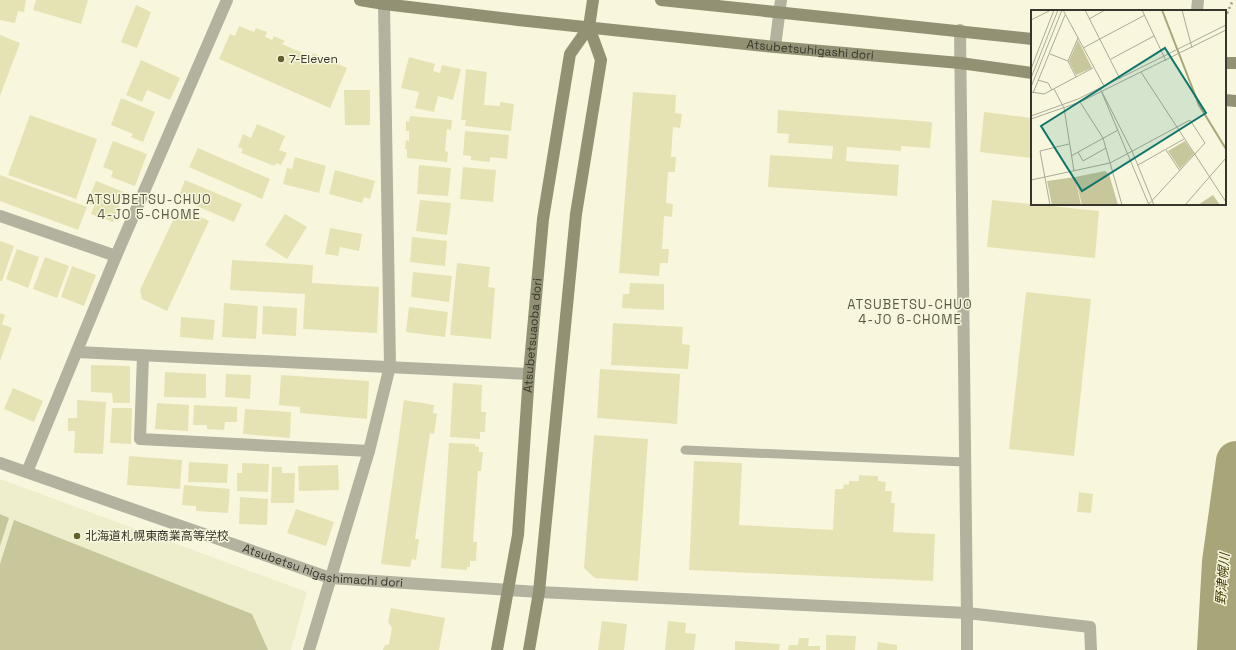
<svg xmlns="http://www.w3.org/2000/svg" width="1236" height="650" viewBox="0 0 1236 650" font-family="'Space Grotesk','Noto Sans JP',sans-serif">
<style>
.built{fill:#eeedcc}
.green{fill:#c8c69b}
.lines{fill:none;stroke-linecap:round;stroke-linejoin:round}
.river{stroke:#a8a578;stroke-width:40}
.building{fill:#e5e3b3}
.path{stroke:#999886;stroke-width:2.5;stroke-dasharray:2 3;stroke-linecap:butt}
.lane{stroke:#b3b29e;stroke-width:9}
.street{stroke:#b3b29e;stroke-width:12}
.secondary{stroke:#929173;stroke-width:12}
.poi-dot{fill:#64602d;stroke:#f8f7dd;stroke-width:1.5}
.labels{text-anchor:middle;stroke-width:3;stroke-linejoin:round;paint-order:stroke}
.street-label{font-size:12px;fill:#37362c;stroke:#f8f7dd}
.poi-label{font-size:12px;fill:#37362c;stroke:#f8f7dd;text-anchor:start}
.neighbourhood-label{font-size:13px;letter-spacing:1px;fill:#5a5943;stroke:#f8f7dd}
.water-label{font-size:13px;font-style:italic;fill:#413d02;stroke:#f8f7dd}
.inset-river{fill:none;stroke:#a8a578;stroke-width:2}
.inset-road{fill:none;stroke:#abaa96;stroke-width:1}
.view{fill:#0f766e;fill-opacity:0.15;stroke:#0f766e;stroke-width:2}
.inset-edge{fill:none;stroke:#37362c;stroke-width:2}
</style>
<rect width="100%" height="100%" fill="#f8f7dd"/>
<polygon class="built" points="0,479 307,592 291,650 0,650"/>
<g class="green">
<polygon points="0,514 9,518 0,546"/>
<polygon points="14,520 252,614 268,650 0,650 0,564"/>
</g>
<g class="lines">
<polyline class="river" points="1217,650 1222,562 1236,461"/>
</g>
<g class="building">
<polygon points="0,0 26,0 24,12 18,11 15,23 0,20"/>
<polygon points="36,0 88,0 81,24 33,10"/>
<polygon points="136,5 151,12 137,48 121,42"/>
<polygon points="239,26 254,32 256,28 267,32 265,37 272,40 274,36 285,41 282,44 311,57 313,53 347,68 330,108 219,59 230,34 235,36"/>
<polygon points="0,35 20,43 0,96"/>
<polygon points="409,57 435,64 433,71 440,73 442,65 461,69 453,100 438,96 434,112 415,108 419,92 401,88"/>
<polygon points="141,60 180,78 170,100 147,90 142,102 126,95"/>
<polygon points="466,69 487,72 484,105 500,106 500,102 514,104 511,131 465,126 466,120 461,120"/>
<polygon points="344,90 370,90 370,125 345,125"/>
<polygon points="633,92 676,95 675,113 682,114 680,128 673,127 671,157 676,157 675,172 668,172 666,203 673,204 672,217 664,216 662,249 669,249 668,263 660,263 659,276 619,273"/>
<polygon points="121,98 155,112 143,142 131,137 133,134 111,125"/>
<polygon points="778,110 932,122 930,148 901,146 901,151 847,147 846,161 899,165 897,196 768,187 770,155 832,159 833,146 788,143 789,134 777,133"/>
<polygon points="984,112 1032,118 1032,158 980,152"/>
<polygon points="30,115 97,139 76,199 8,175"/>
<polygon points="410,116 452,120 451,130 447,129 445,151 448,152 447,162 407,158 407,149 405,149 406,140 409,141 409,131 406,131 406,121 409,122"/>
<polygon points="257,124 285,136 279,150 287,153 281,165 276,163 275,166 241,153 243,149 238,147 243,134 251,138"/>
<polygon points="465,131 509,135 507,159 490,157 490,162 471,160 471,156 463,155"/>
<polygon points="113,141 147,154 135,186 111,177 113,171 103,167"/>
<polygon points="198,148 270,179 262,199 189,167"/>
<polygon points="295,157 326,166 319,193 283,184 287,168 292,169"/>
<polygon points="419,165 451,168 448,196 417,194"/>
<polygon points="463,167 496,170 493,202 460,199"/>
<polygon points="335,170 375,181 370,199 364,197 362,203 329,194"/>
<polygon points="0,175 87,207 78,230 0,201"/>
<polygon points="185,180 242,204 234,222 178,198"/>
<polygon points="96,181 124,192 113,222 91,214 94,206 87,203"/>
<polygon points="420,200 451,203 447,235 416,231"/>
<polygon points="992,200 1099,211 1095,258 987,247"/>
<polygon points="183,209 209,221 167,311 142,299 140,290 177,212"/>
<polygon points="285,214 307,227 287,259 265,245"/>
<polygon points="330,228 362,234 359,251 340,247 338,256 325,254"/>
<polygon points="412,237 447,241 445,266 410,262"/>
<polygon points="0,241 14,246 2,281 0,281"/>
<polygon points="17,249 39,257 28,288 6,279"/>
<polygon points="45,257 69,266 57,298 33,289"/>
<polygon points="232,260 313,265 312,283 379,287 377,333 303,329 305,294 230,290"/>
<polygon points="457,263 490,267 488,287 495,288 491,339 450,335"/>
<polygon points="72,266 96,275 84,306 61,297"/>
<polygon points="413,272 452,276 449,302 411,297"/>
<polygon points="630,283 664,284 664,310 622,308 623,294 629,294"/>
<polygon points="1026,292 1091,299 1074,456 1009,449"/>
<polygon points="224,303 258,306 256,339 222,337"/>
<polygon points="263,306 297,308 296,336 262,334"/>
<polygon points="409,307 448,312 445,337 406,332"/>
<polygon points="0,313 5,315 2,324 12,328 0,361"/>
<polygon points="181,317 215,320 213,340 180,337"/>
<polygon points="613,323 683,327 682,344 690,345 688,369 611,365"/>
<polygon points="91,365 130,366 130,403 113,403 112,393 91,392"/>
<polygon points="600,369 680,374 677,424 597,418"/>
<polygon points="165,372 206,374 206,398 164,397"/>
<polygon points="226,374 251,375 250,399 225,397"/>
<polygon points="281,375 369,381 367,419 300,413 300,407 279,405"/>
<polygon points="453,383 482,385 481,412 486,412 485,432 480,432 480,439 450,437"/>
<polygon points="13,388 43,401 34,422 4,409"/>
<polygon points="77,400 106,402 103,454 74,453 75,431 68,431 68,418 77,418"/>
<polygon points="404,400 434,405 433,413 437,414 434,434 430,433 415,539 419,539 416,560 412,559 410,567 381,564"/>
<polygon points="157,403 189,405 188,431 155,429"/>
<polygon points="194,405 237,407 237,422 225,422 224,430 207,429 207,425 193,425"/>
<polygon points="112,408 132,408 131,444 110,443"/>
<polygon points="245,409 291,412 290,438 243,434"/>
<polygon points="594,435 648,439 638,581 595,578 584,568"/>
<polygon points="449,443 475,444 475,446 479,447 479,452 483,452 481,471 478,471 473,542 477,542 476,561 470,561 470,567 467,567 467,570 441,568"/>
<polygon points="129,456 182,460 180,489 127,485"/>
<polygon points="694,461 742,463 739,525 833,530 835,489 843,489 844,484 849,485 849,481 859,481 859,475 878,476 878,481 886,482 885,491 892,491 891,503 895,503 893,532 935,534 933,581 689,570"/>
<polygon points="189,462 228,464 227,483 188,482"/>
<polygon points="242,463 269,464 268,492 237,491 237,473 242,473"/>
<polygon points="338,465 339,490 299,491 298,466"/>
<polygon points="272,467 282,467 282,473 295,473 294,503 271,503"/>
<polygon points="184,485 230,489 228,513 196,511 196,506 182,505"/>
<polygon points="1079,492 1093,494 1091,513 1077,512"/>
<polygon points="240,497 268,499 267,525 239,524"/>
<polygon points="296,509 334,522 326,546 287,533"/>
<polygon points="391,608 445,618 439,650 383,650 384,646 389,644 392,628 388,622"/>
<polygon points="602,621 627,624 624,650 598,650"/>
<polygon points="668,621 686,623 685,633 696,634 694,650 665,650"/>
<polygon points="826,635 856,636 855,650 826,650"/>
<polygon points="799,638 809,638 808,646 820,646 820,650 788,650 789,645 798,645"/>
<polygon points="735,641 780,644 779,650 735,650"/>
<polygon points="878,642 897,645 897,650 877,650"/>
</g>
<g class="lines">
<polyline class="path" points="1225,18 1233,0"/>
<polyline class="lane" points="685,450 965,462"/>
<g class="street">
<polyline points="1197,11 1198,0"/>
<polyline points="960,30 967,613 967,650"/>
<polyline points="775,47 781,0"/>
<polyline points="0,216 116,256"/>
<polyline points="77,352 529,374"/>
<polyline points="143,356 140,439 369,451"/>
<path id="s1" d="M0,463l330,115 209,14 428,21 123,14 1,23"/>
<polyline points="27,472 116,256 227,0"/>
<polyline points="309,650 369,451 390,366 384,4"/>
</g>
<g class="secondary">
<path id="s2" d="M360,0l24,4 134,16 257,27 185,16 72,10"/>
<polyline points="661,0 1032,39"/>
<polyline points="1225,63 1236,63"/>
<polyline points="1225,100 1236,101"/>
<path id="s3" d="M497,650l21,-115 11,-161 14,-155 27,-165 19,-27 4,-27"/>
<polyline points="529,650 539,592 576,214 601,60 589,27"/>
</g>
</g>
<g class="poi-dot">
<circle cx="281" cy="59" r="4"/>
<circle cx="77" cy="536" r="4"/>
</g>
<g class="labels">
<g class="street-label">
<text dy="4" stroke="none"><textPath href="#s2" startOffset="453">Atsubetsuhigashi dori</textPath></text>
<text dy="4" stroke="none"><textPath href="#s3" startOffset="317">Atsubetsuaoba dori</textPath></text>
<text dy="4" stroke="none"><textPath href="#s1" startOffset="340">Atsubetsu higashimachi dori</textPath></text>
</g>
<g class="poi-label">
<text x="289" y="63">7-Eleven</text>
<text x="85" y="540">北海道札幌東商業高等学校</text>
</g>
<g class="neighbourhood-label">
<text x="149" y="204">ATSUBETSU-CHUO<tspan x="149" dy="15">4-JO 5-CHOME</tspan></text>
<text x="910" y="309">ATSUBETSU-CHUO<tspan x="910" dy="15">4-JO 6-CHOME</tspan></text>
</g>
<g class="water-label">
<text transform="translate(1222 579) rotate(-85)" y="5">野津幌川</text>
</g>
</g>
<g transform="translate(1031 10)">
<rect width="195" height="195" fill="#f8f7dd"/>
<path d="M47,30l14,28 -16,7 -7,-14zM154,131l9,13 -14,15 -12,-18zM74,161l4,3 9,31h-36l-7,-28zM44,167l6,28h-29l-5,-24zM182,185l7,10h-22z" fill="#c8c69b"/>
<path class="inset-river" d="M131,0l37,95 27,44"/>
<path class="inset-road" d="M32,0l41,76M54,0l35,69M111,0l24,51M151,0l10,38M58,9l16,-9M0,10l20,-10M52,38l62,-33M19,44l18,7 8,16M80,49l43,-23M37,51l10,-23M0,59l23,-59M110,62l85,130M0,68l27,-68M7,70l10,3 4,7M0,77l31,-77M69,78l49,117M23,79l10,19 10,63M0,82l13,2 49,-26M71,82l30,59 22,54M2,83l32,-78M49,92l23,36 19,67M0,106l47,-17 148,-74M0,109l49,-17 146,-72M135,140l14,21M47,142l5,9 23,-13M40,146l47,-26M107,155l46,-26M0,170l79,-17 80,-43 15,23 -57,62M19,195l-10,-54 29,-7M154,195l41,-47"/>
<path class="view" d="M134,38l41,65 -124,78 -41,-65z"/>
<rect width="195" height="195" class="inset-edge"/>
</g>
</svg>
